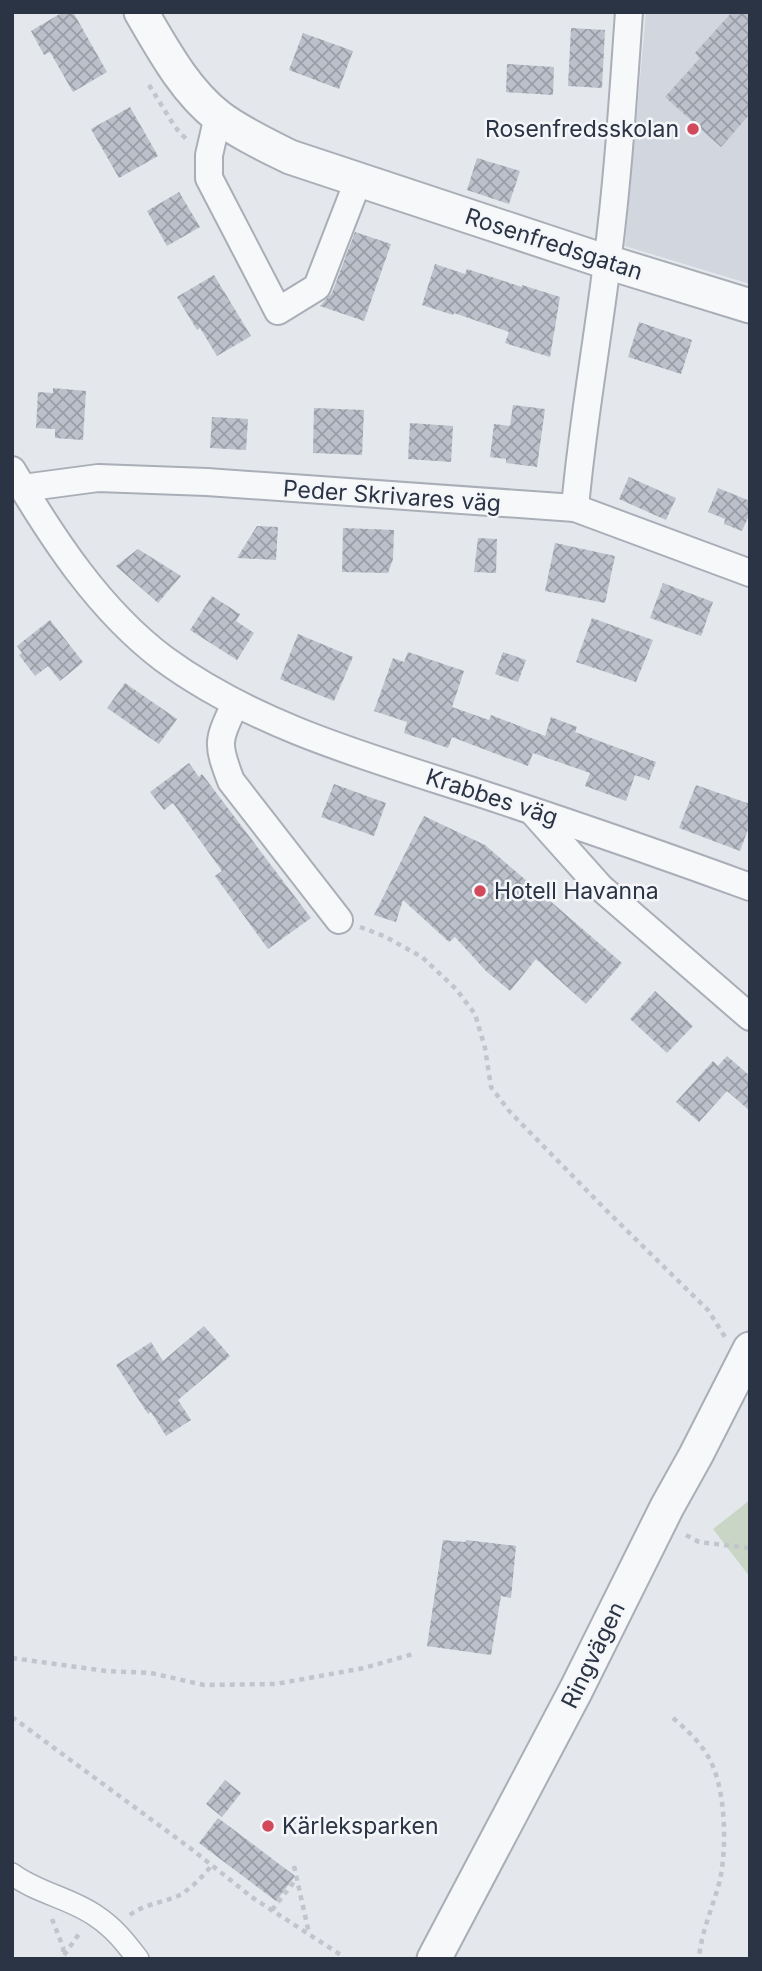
<svg xmlns="http://www.w3.org/2000/svg" width="762" height="1971" viewBox="0 0 762 1971" font-family="Inter,sans-serif">
<style>
.built{fill:#d2d6de}
.pitch{fill:#c9d6c5}
.building{fill:url(#building-cross-hatch)}
.lines{fill:none;stroke-linecap:round;stroke-linejoin:round}
.pedestrian-casing{stroke:#a9aeb7;stroke-width:24}
.minor-casing{stroke:#a9aeb7;stroke-width:30}
.tertiary-casing{stroke:#a9aeb7;stroke-width:37}
.path{stroke:#c2c5cb;stroke-width:4.5;stroke-dasharray:5 5;stroke-linecap:butt}
.pedestrian{stroke:#f7f8fa;stroke-width:21}
.minor{stroke:#f7f8fa;stroke-width:26}
.tertiary{stroke:#f7f8fa;stroke-width:33}
.poi-dot{fill:#d1495b;stroke:#f4f6f9;stroke-width:2.5}
.labels{text-anchor:middle;stroke-width:5;stroke-linejoin:round;paint-order:stroke}
.poi-label{font-size:23px;fill:#2b3445;stroke:#f4f6f9;text-anchor:start}
.street-label{font-size:23px;fill:#2b3445;stroke:#f4f6f9}
</style>
<defs>
<pattern id="building-cross-hatch" width="8" height="8" patternUnits="userSpaceOnUse" patternTransform="scale(1.75)"><rect width="8" height="8" fill="#bbc0ca"/><path d="M0 0l8 8M0 8l8-8" fill="none" stroke="#989da6"/></pattern>
</defs>
<rect width="100%" height="100%" fill="#e4e7ec"/>
<polygon class="built" points="646,12 750,12 750,284 625,246"/>
<polygon class="pitch" points="750,1500 750,1577 713,1529"/>
<g class="building">
<polygon points="63,12 73,12 107,72 73,92 50,52 44,55 31,31"/>
<polygon points="732,12 750,12 750,114 721,147 665,97 700,58 695,53"/>
<polygon points="571,28 605,30 602,88 568,86"/>
<polygon points="303,33 353,51 339,89 289,70"/>
<polygon points="507,64 554,67 553,95 506,92"/>
<polygon points="130,107 158,156 119,178 91,129"/>
<polygon points="477,158 520,171 509,204 467,190"/>
<polygon points="179,192 200,227 167,246 147,211"/>
<polygon points="355,232 391,244 364,321 320,306 332,293"/>
<polygon points="435,264 465,274 467,269 522,287 522,285 560,297 550,357 505,343 509,332 454,313 453,315 422,305"/>
<polygon points="214,275 251,336 217,356 200,328 197,330 177,297"/>
<polygon points="639,322 692,340 681,374 628,357"/>
<polygon points="53,388 86,391 83,440 55,438 55,429 36,428 38,392 53,393"/>
<polygon points="513,405 545,409 537,467 506,463 506,459 490,457 494,424 510,426"/>
<polygon points="314,408 364,410 362,455 313,453"/>
<polygon points="212,417 248,419 246,450 210,448"/>
<polygon points="410,423 453,426 451,462 408,459"/>
<polygon points="629,477 676,498 666,520 619,499"/>
<polygon points="718,488 750,501 750,513 742,531 724,524 725,519 708,512"/>
<polygon points="257,526 278,527 276,560 237,558"/>
<polygon points="343,528 394,530 393,559 388,573 342,572"/>
<polygon points="478,538 497,539 496,573 474,572"/>
<polygon points="555,543 615,556 605,603 545,591"/>
<polygon points="138,549 181,576 158,603 116,566"/>
<polygon points="663,583 713,602 701,636 650,618"/>
<polygon points="212,596 240,614 236,621 254,633 237,660 190,630"/>
<polygon points="592,618 653,640 636,682 576,662"/>
<polygon points="50,620 83,662 60,681 48,666 35,676 19,655 22,653 17,646"/>
<polygon points="298,634 353,657 334,701 280,679"/>
<polygon points="408,652 464,671 452,707 489,720 491,715 545,736 551,717 577,727 575,732 656,762 649,780 635,775 626,801 585,786 590,773 533,753 528,766 452,737 448,748 404,733 407,722 374,711 393,658 404,662"/>
<polygon points="503,652 526,660 518,682 495,674"/>
<polygon points="125,683 177,719 159,744 107,708"/>
<polygon points="189,763 199,777 202,774 311,918 268,949 215,876 222,871 173,803 164,810 150,792"/>
<polygon points="334,784 386,803 374,836 321,817"/>
<polygon points="696,785 750,804 750,824 740,851 679,828"/>
<polygon points="424,816 485,845 622,963 586,1004 536,959 510,991 486,971 455,937 449,942 403,900 396,922 374,915"/>
<polygon points="655,991 693,1026 667,1053 630,1019"/>
<polygon points="727,1056 750,1076 750,1111 727,1091 699,1122 676,1102 713,1061 718,1066"/>
<polygon points="204,1326 230,1356 178,1400 191,1420 166,1436 151,1412 148,1414 116,1365 151,1342 163,1361"/>
<polygon points="443,1540 465,1542 466,1540 516,1546 511,1598 501,1596 491,1655 427,1646"/>
<polygon points="225,1780 241,1793 222,1817 206,1804"/>
<polygon points="218,1818 295,1876 276,1901 199,1843"/>
</g>
<g class="lines">
<g class="pedestrian-casing">
<path id="pedestrian" d="M12,1874c25,19 59,24 84,42 18,12 29,26 42,43"/>
</g>
<g class="minor-casing">
<g id="minor">
<polyline points="218,116 209,155 209,178 278,311 317,287 358,181"/>
<path d="M12,470c41,69 87,140 152,189 93,68 207,99 315,134 91,30 181,61 271,94"/>
<polyline points="23,488 98,478 207,482 575,508 750,573"/>
<path d="M575,508c7,-82 22,-163 32,-245 11,-83 16,-167 22,-251"/>
<path d="M235,704c-17,37 -19,38 -4,77l108,139"/>
<polyline points="532,811 600,887 750,1017"/>
</g>
</g>
<g class="tertiary-casing">
<g id="tertiary">
<path d="M141,12c21,36 44,79 78,105 21,16 47,28 71,40l317,105 143,44"/>
<polyline points="434,1959 576,1690 667,1507 696,1455 750,1349"/>
</g>
</g>
<g class="path">
<polyline points="149,85 175,127 188,141"/>
<polyline points="360,927 384,936 422,957 456,989 475,1014 485,1048 491,1087 510,1112 605,1209 708,1310 725,1337"/>
<polyline points="749,927 750,926"/>
<polyline points="686,1535 699,1542 750,1548"/>
<polyline points="12,1658 106,1671 151,1673 204,1685 276,1684 364,1668 413,1654"/>
<polyline points="12,1717 190,1848 253,1898 344,1957"/>
<path d="M673,1718c14,12 27,24 36,40 17,31 18,88 11,122 -7,27 -19,52 -21,79"/>
<polyline points="294,1866 309,1933"/>
<polyline points="272,1910 297,1878"/>
<path d="M130,1915c14,-11 32,-12 48,-19 13,-7 24,-19 34,-31"/>
<polyline points="52,1919 63,1947 64,1959"/>
<polyline points="64,1955 81,1931"/>
</g>
<use href="#pedestrian" class="pedestrian"/>
<use href="#minor" class="minor"/>
<use href="#tertiary" class="tertiary"/>
</g>
<g class="poi-dot">
<circle cx="693" cy="129" r="7"/>
<circle cx="480" cy="891" r="7"/>
<circle cx="268" cy="1826" r="7"/>
</g>
<g class="labels">
<g class="poi-label">
<text x="679" y="137" text-anchor="end">Rosenfredsskolan</text>
<text x="494" y="899">Hotell Havanna</text>
<text x="282" y="1834">Kärleksparken</text>
</g>
<g class="street-label">
<text transform="translate(554 244) rotate(18)" y="8">Rosenfredsgatan</text>
<text transform="translate(392 496) rotate(4)" y="8">Peder Skrivares väg</text>
<text transform="translate(492 797) rotate(18)" y="8">Krabbes väg</text>
<text transform="translate(593 1655) rotate(-64)" y="8">Ringvägen</text>
</g>
</g>
<rect width="762" height="1971" fill="none" stroke="#2b3445" stroke-width="28"/>
</svg>
